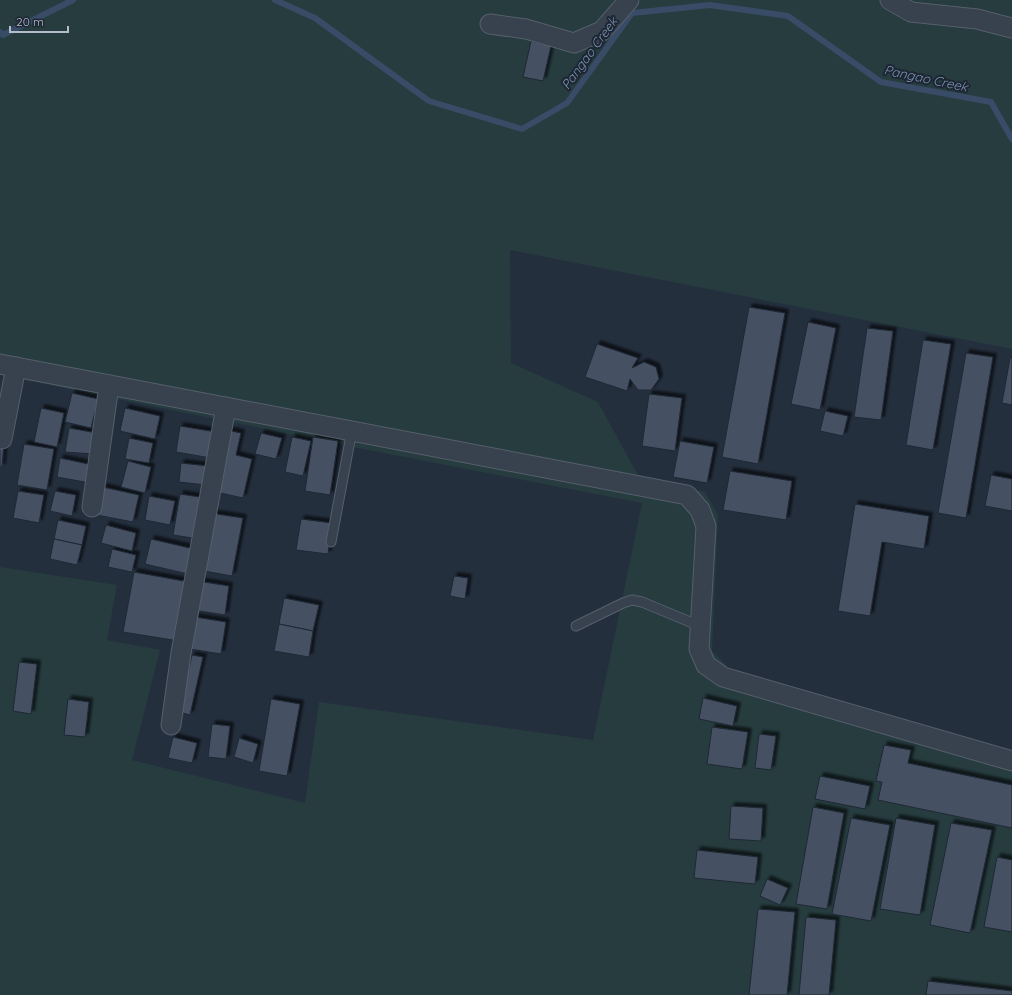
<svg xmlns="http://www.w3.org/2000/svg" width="1012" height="995" viewBox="0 0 1012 995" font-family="Quicksand,sans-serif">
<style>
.green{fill:#263c3f}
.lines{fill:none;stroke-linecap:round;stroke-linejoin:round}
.stream{stroke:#394c67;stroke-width:6}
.building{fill:#455162;stroke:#1f2835;filter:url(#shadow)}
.service-casing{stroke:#565f6c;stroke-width:11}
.minor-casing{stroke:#565f6c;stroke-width:21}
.service{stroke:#38414e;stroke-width:9}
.minor{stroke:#38414e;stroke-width:19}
.labels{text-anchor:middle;stroke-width:4;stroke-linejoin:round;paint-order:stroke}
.water-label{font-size:13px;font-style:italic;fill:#7c92b1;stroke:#1d2633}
</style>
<defs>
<filter id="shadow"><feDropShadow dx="3.5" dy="-3.5" stdDeviation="1" flood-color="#0009"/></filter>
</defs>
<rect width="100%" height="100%" fill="#242f3e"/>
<polygon class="green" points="0,0 1012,0 1012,349 510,250 511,363 598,402 639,477 705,492 718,515 712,651 733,672 1012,753 1012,995 0,995 0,567 117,585 107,640 160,650 132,760 305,803 319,702 593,740 642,503 353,447 0,375"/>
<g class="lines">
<g class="stream">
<polyline points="275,0 315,18 429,101 522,129 567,103 632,13 710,5 788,16 881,82 991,102 1012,139"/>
<polyline points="0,32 3,35 73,0"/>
</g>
</g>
<g class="building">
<polygon points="531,41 551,46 543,81 523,77"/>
<polygon points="749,307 785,313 758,464 722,457"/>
<polygon points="808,322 836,328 820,410 791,404"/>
<polygon points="867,328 893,331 881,420 854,417"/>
<polygon points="923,340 951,344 933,450 906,445"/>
<polygon points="597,344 638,358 632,368 644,362 656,367 659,379 651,390 638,390 630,379 627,391 585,377"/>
<polygon points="966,353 993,357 966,518 938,513"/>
<polygon points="1010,358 1012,358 1012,405 1002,403"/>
<polygon points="72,393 98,399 91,428 65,422"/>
<polygon points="649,394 682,398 675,451 642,446"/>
<polygon points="41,408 64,413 57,447 34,442"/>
<polygon points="125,408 160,416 155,439 120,431"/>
<polygon points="825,411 848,416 843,436 820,431"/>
<polygon points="180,426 216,432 211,458 176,452"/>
<polygon points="69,428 97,433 94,454 65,452"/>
<polygon points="226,430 241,433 236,455 252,459 243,498 216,492"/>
<polygon points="261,433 282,438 276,459 255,454"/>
<polygon points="292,437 311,441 303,476 285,472"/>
<polygon points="313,437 338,441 330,495 305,491"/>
<polygon points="129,438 153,443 149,463 125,459"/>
<polygon points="680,441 714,447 707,483 673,477"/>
<polygon points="0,442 4,442 2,467 0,467"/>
<polygon points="24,444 54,449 47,490 17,485"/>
<polygon points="60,458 93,465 90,483 57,477"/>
<polygon points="128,461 151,467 145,493 121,487"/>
<polygon points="181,463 208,466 206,485 179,482"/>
<polygon points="730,471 792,481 786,520 723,510"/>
<polygon points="991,475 1012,479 1012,511 985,506"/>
<polygon points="103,487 139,495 133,522 97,515"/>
<polygon points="18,491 44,495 39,523 13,518"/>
<polygon points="55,491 76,495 72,516 50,511"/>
<polygon points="180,494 206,498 199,539 173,535"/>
<polygon points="149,496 175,501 170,525 145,520"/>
<polygon points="855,504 929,516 924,549 882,542 870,616 838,611"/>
<polygon points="210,513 243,518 232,576 199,570"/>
<polygon points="301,519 332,523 328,554 296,550"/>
<polygon points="58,520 86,526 82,545 54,539"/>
<polygon points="106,525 136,533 132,551 101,543"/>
<polygon points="54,539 82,545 77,565 50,559"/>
<polygon points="151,539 194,549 188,574 145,564"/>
<polygon points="112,549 136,555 132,572 108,567"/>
<polygon points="134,572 189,582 179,641 123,632"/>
<polygon points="454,576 468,578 465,599 450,596"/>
<polygon points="198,581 229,586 225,615 193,610"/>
<polygon points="284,598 319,605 313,631 279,624"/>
<polygon points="195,617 226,622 221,654 190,649"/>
<polygon points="279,624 313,631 309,657 274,651"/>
<polygon points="192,655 203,657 190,715 179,712"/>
<polygon points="19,662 37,664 31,714 13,711"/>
<polygon points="703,698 737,706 733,726 699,719"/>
<polygon points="68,699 89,702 85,737 64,735"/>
<polygon points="271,699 300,704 287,776 259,771"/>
<polygon points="212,724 230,726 226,759 208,757"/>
<polygon points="712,727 748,732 742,769 707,764"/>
<polygon points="759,734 776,736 771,770 755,768"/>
<polygon points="173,737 197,743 192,763 168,758"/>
<polygon points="239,738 258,744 253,763 234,757"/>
<polygon points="884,745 911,750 908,763 1012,785 1012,828 878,800 882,782 876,781"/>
<polygon points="820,776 870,786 865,809 815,799"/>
<polygon points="731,806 763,808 761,841 729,839"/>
<polygon points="813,807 844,813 827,909 796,904"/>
<polygon points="851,818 890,825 871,921 832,914"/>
<polygon points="896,818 935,825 920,915 880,909"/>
<polygon points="951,823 992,830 970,933 930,925"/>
<polygon points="697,850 758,857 755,884 694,878"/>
<polygon points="997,857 1012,860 1012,932 984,927"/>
<polygon points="767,879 788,888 780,905 760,896"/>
<polygon points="758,909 795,912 787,995 749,995"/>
<polygon points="806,917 836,920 829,995 799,995"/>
<polygon points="928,981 1012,991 1012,995 926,995"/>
</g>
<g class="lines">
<g class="service-casing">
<g id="service">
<polyline points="331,542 352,430"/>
<polyline points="576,626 623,603 632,600 642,602 700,626"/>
</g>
</g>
<g class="minor-casing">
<g id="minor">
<polyline points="890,0 911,12 977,19 1012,28"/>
<polyline points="490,24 526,29 574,43 602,31 629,0"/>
<polyline points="0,364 687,495 700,510 706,526 699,649 706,665 723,677 1012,761"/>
<polyline points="2,439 16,367"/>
<polyline points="92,507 109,385"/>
<polyline points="171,725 181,653 226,407"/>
</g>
</g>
<use href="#service" class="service"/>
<use href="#minor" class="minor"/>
</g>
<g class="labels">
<g class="water-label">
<text transform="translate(589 53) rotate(-54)" y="5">Pangao Creek</text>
<text transform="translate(926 78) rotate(12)" y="5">Pangao Creek</text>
</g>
</g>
<path d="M10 26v6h58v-6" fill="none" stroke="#b4bcc9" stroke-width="2"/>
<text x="16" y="26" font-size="12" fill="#b4bcc9" stroke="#1d2633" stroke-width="3" paint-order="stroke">20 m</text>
</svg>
